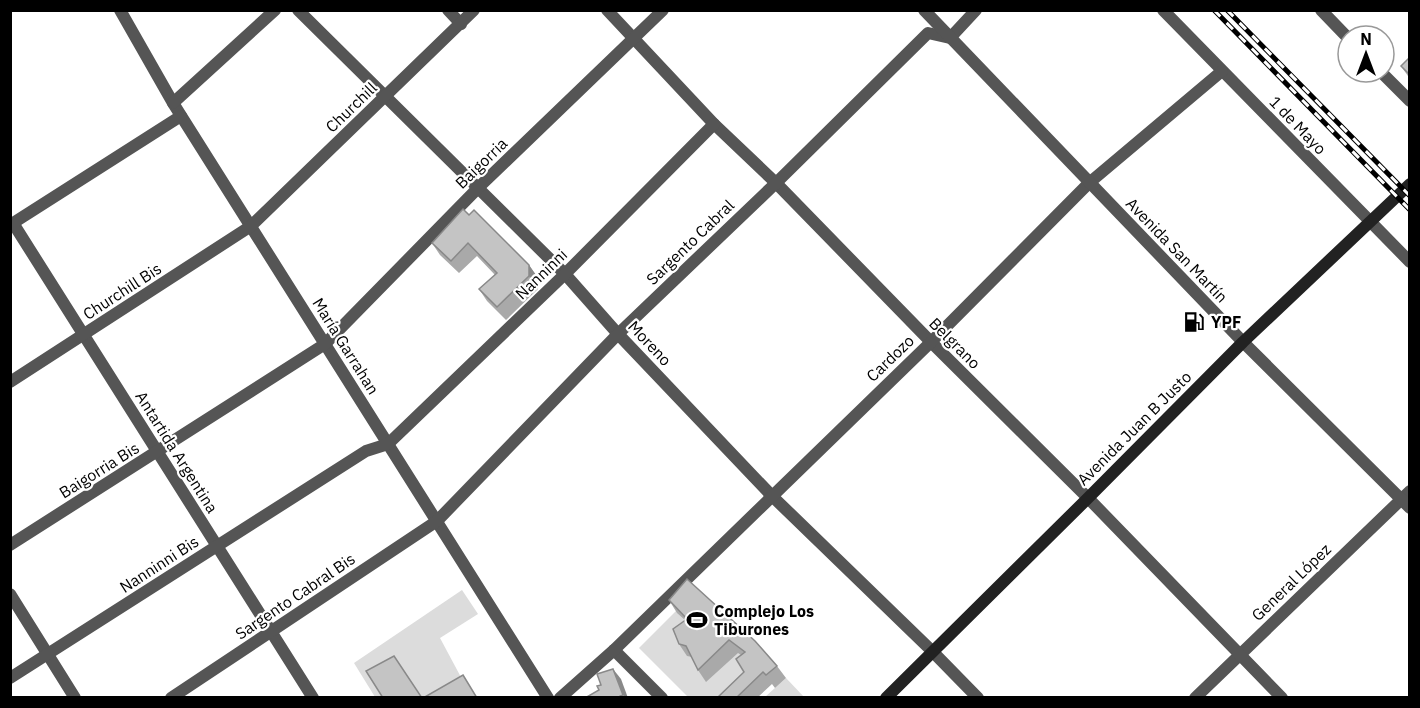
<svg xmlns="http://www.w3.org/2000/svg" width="1420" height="708" viewBox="0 0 1420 708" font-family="'IBM Plex Sans',sans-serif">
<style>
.green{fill:#dcdcdc}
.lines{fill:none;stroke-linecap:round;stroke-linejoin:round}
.minor{stroke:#555;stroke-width:12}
.tertiary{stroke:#555;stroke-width:12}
.secondary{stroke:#222;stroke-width:12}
.rail-casing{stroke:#000;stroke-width:5}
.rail{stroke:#fff;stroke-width:3;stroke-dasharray:9;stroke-linecap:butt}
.wall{fill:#a9a9a9}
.shaded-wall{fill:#898989}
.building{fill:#c4c4c4;stroke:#898989;stroke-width:1.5}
.labels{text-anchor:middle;stroke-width:4.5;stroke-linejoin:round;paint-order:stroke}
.street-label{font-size:16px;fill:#000;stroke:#fff}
.poi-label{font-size:16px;font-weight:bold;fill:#000;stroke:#fff;text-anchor:start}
</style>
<rect width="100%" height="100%" fill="#fff"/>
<g class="green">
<polygon points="462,590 478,614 440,638 463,681 434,697 375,697 354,663"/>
<polygon points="695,592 764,653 738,697 688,697 639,648"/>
<polygon points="786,678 804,697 765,697"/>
</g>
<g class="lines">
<g class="minor">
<polyline points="120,10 173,103 548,698"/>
<polyline points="298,10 565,274 618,334 772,496 932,651 978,698"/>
<polyline points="448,10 461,24"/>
<polyline points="607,10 714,124 776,183 931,342 1088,498"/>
<polyline points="1163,10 1410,262"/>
<polyline points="1321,10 1348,38"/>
<polyline points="1381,72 1410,101"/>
<polyline points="173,103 275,10"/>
<polyline points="13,223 313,698"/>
<polyline points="10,225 181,116"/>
<polyline points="10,382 251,226 474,10"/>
<polyline points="10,545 325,344 479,187 663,10"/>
<polyline points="10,594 75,698"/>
<polyline points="614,650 662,698"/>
<polyline points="10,678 366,451 388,444 565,274 714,124"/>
<polyline points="171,698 437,521 618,334 776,183 928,33 950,38 976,10"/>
<polyline points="560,698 614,650 931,342 1089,183 1222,71"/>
<polyline points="1195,698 1410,491"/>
</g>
<g class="tertiary">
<polyline points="924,10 1243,342 1410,508"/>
<polyline points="1088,498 1282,698"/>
</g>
<polyline class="secondary" points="886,698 1088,498 1243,342 1410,184"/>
<g class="rail-casing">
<g id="rail">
<polyline points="1214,10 1410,210"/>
<polyline points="1227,10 1410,196"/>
</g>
</g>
<use href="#rail" class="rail"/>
</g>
<g class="wall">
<polygon points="1410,57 1410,79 1401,66"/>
<polygon points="463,209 529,265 538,278 538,289 506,320 487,301 479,289 495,275 477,256 459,273 440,255 432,243"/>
<polygon points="669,600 777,666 786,678 775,688 772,684 757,698 717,698 744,672 741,655 738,653 706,682 698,670 692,657 687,656 679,644 685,620 677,613"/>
</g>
<g class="shaded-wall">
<polygon points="529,265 538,278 538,289 529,276"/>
<polygon points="613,669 621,679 628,698 625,698 623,695"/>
</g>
<g class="building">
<polygon points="1410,57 1410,75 1401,66"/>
<polygon points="463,209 469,215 474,210 529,265 529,276 497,307 479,289 497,273 468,243 451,261 432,243"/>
<polygon points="687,579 755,641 777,666 766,675 763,672 736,698 717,698 744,672 736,659 745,652 729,640 698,670 686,646 679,644 673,629 687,619 669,600"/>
<polygon points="394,656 422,698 383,698 366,671"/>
<polygon points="613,669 623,695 620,696 620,698 585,698 599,690 597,686 601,685 597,674"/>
<polygon points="463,675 477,698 423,698"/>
</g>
<defs>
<g id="fuel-bare" transform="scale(1.62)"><path d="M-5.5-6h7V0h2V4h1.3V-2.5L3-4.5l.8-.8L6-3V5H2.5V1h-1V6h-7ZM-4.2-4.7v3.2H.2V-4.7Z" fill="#000" stroke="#fff" stroke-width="2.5" paint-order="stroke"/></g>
<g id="stadium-bare" transform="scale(1.62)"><path d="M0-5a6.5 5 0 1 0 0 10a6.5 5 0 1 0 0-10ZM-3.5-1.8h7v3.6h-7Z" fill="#000" stroke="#fff" stroke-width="2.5" paint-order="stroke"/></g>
</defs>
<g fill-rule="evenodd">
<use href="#fuel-bare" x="1194" y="322"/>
<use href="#stadium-bare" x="697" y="620"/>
</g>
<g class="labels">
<g class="street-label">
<text transform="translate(351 107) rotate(-44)" y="6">Churchill</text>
<text transform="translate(1298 125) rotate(46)" y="6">1 de Mayo</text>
<text transform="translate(481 163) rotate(-44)" y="6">Baigorria</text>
<text transform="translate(690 242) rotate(-44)" y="6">Sargento Cabral</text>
<text transform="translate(1177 250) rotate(46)" y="6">Avenida San Martín</text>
<text transform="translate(541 274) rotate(-44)" y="6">Nanninni</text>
<text transform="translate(122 291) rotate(-33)" y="6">Churchill Bis</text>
<text transform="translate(650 343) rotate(47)" y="6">Moreno</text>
<text transform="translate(955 343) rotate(45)" y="6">Belgrano</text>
<text transform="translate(346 346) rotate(58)" y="6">María Garrahan</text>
<text transform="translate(890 358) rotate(-44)" y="6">Cardozo</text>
<text transform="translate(1134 428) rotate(-45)" y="6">Avenida Juan B Justo</text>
<text transform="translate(177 452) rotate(58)" y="6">Antartida Argentina</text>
<text transform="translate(99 470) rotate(-32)" y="6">Baigorria Bis</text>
<text transform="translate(159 564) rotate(-33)" y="6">Nanninni Bis</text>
<text transform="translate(1291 582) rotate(-44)" y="6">General López</text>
<text transform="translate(295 596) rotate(-34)" y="6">Sargento Cabral Bis</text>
</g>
<g class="poi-label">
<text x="1211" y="328">YPF</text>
<text x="714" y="617">Complejo Los<tspan x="714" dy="18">Tiburones</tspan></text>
</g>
</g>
<rect width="1420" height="708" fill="none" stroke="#000000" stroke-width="24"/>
<g transform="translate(1366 54)"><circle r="28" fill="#ffffff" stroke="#999999" stroke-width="1.5"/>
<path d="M0-4.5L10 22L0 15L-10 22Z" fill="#000000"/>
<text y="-9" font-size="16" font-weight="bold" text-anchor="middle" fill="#000000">N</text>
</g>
</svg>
